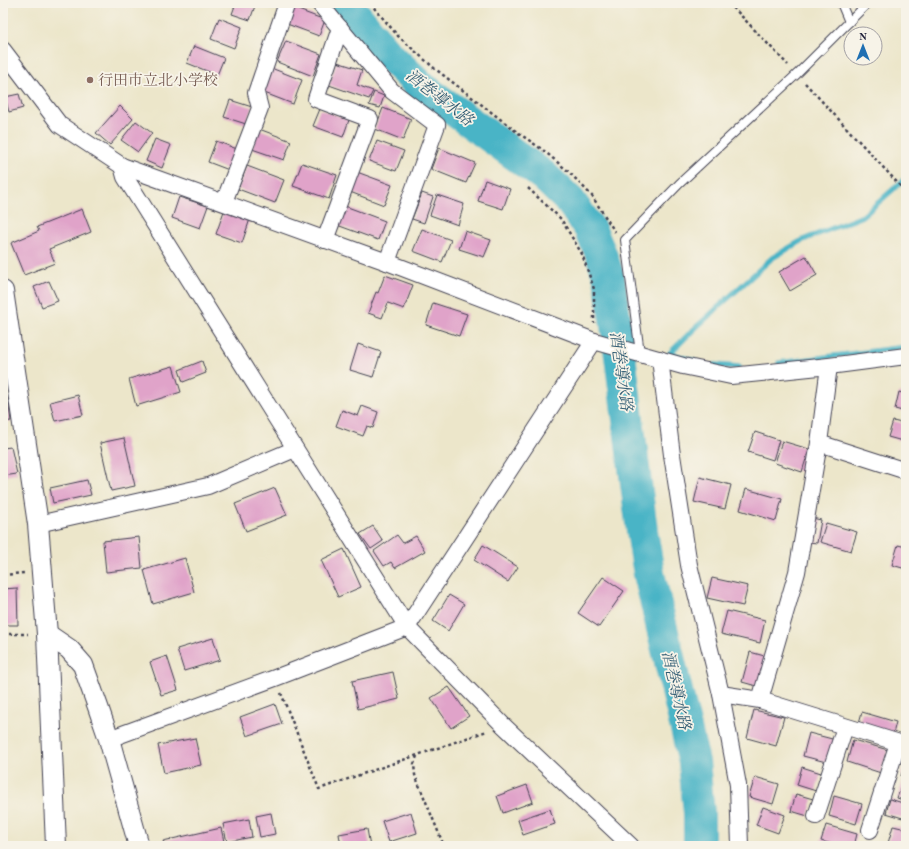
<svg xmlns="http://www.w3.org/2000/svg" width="909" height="849" viewBox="0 0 909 849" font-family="'Old Standard TT','Noto Serif JP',serif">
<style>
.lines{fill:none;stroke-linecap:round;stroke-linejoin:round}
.stream{stroke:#48b4c6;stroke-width:5.5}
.river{stroke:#48b4c6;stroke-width:32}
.building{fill:#e0a3c9}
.service-casing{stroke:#403f50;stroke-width:10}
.minor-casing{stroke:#403f50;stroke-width:18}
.tertiary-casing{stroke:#403f50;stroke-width:22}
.path{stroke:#403f50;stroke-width:2.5;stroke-dasharray:3 3;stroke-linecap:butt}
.service{stroke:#fff;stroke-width:8}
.minor{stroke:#fff;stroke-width:16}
.tertiary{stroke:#fff;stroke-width:20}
.education-dot{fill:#8d6e63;stroke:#f7f3e8;stroke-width:1.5}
.labels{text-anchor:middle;stroke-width:3.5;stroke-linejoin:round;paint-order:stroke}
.education-label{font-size:15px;fill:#785e54;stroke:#f7f3e8;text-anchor:start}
.water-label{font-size:16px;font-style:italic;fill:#315c73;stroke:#f7f3e8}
</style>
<rect width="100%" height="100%" fill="#f7f3e8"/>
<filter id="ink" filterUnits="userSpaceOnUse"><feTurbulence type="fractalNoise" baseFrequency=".025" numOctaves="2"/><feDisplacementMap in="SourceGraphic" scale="8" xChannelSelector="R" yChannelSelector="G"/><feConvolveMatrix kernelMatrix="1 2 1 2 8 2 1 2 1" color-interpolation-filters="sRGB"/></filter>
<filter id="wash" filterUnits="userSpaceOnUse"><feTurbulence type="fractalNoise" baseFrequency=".012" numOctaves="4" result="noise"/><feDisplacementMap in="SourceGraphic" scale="16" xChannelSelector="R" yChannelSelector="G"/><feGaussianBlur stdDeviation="0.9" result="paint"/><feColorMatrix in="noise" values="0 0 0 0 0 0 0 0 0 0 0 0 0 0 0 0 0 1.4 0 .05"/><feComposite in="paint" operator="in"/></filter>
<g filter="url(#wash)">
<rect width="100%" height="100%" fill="#ece6ca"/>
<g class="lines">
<g class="stream">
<polyline points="694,361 670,353 691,332 772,258 803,240 863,216 906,178"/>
<polyline points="779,363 906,347"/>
<polyline points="714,365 739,367"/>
</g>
<polyline class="river" points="346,3 387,54 423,88 544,176 570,201 590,229 601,254 609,278 617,332 642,531 649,574 694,762 699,813 699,846"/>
</g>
<g id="blocks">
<g class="building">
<polygon points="236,3 256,3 250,20 232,14"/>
<polygon points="293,8 325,20 319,36 287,24"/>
<polygon points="219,18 242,27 234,48 211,39"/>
<polygon points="286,41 321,54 313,76 277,62"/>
<polygon points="194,46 224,58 217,75 187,63"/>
<polygon points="337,62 362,70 357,85 373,91 369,99 329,85"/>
<polygon points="271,68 302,80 293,104 262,92"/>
<polygon points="374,92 384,96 380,108 369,105"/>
<polygon points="19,94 23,108 9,112 5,97"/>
<polygon points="230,100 252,107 246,124 224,117"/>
<polygon points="120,106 133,119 110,145 96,133"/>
<polygon points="383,108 411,119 403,140 375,129"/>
<polygon points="320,109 349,120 343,137 313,126"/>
<polygon points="136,121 152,133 138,152 121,140"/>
<polygon points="259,129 291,141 284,160 252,149"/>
<polygon points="155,139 171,145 162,168 146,161"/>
<polygon points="216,141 237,149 229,170 208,162"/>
<polygon points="377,141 404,151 396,171 369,161"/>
<polygon points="439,148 475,163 466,183 431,169"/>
<polygon points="302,163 337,175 329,199 293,186"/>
<polygon points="247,166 284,180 275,203 238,189"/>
<polygon points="357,172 392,185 384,205 350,192"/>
<polygon points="485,180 510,189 503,209 478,201"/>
<polygon points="422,193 433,197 424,223 412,219"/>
<polygon points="437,195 464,204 458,225 430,215"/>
<polygon points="179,197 208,206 200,228 172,218"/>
<polygon points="345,206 385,221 378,240 337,225"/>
<polygon points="82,209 91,232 49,249 55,263 24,275 11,243 39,231 37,227"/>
<polygon points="224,211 250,219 242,243 216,234"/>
<polygon points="422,229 451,240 442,262 413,251"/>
<polygon points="465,231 491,240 484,257 459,249"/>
<polygon points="806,256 817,275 790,291 779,272"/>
<polygon points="385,275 413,285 404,309 388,303 382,318 368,313 376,292 378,293"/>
<polygon points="49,281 58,301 42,307 34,287"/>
<polygon points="433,303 467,314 459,336 426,325"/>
<polygon points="358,344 381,352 373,377 350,370"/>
<polygon points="202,361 206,373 183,382 179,370"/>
<polygon points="173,366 181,392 136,406 129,379"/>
<polygon points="899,392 906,394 906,412 895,409"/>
<polygon points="78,395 83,415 55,421 50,402"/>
<polygon points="8,399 11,421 3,422 3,400"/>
<polygon points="362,406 378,412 373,428 367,426 363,436 336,426 342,410 358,416"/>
<polygon points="893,421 906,424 906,442 888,437"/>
<polygon points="755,432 779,440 773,460 748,452"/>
<polygon points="124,438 135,486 111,491 100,443"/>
<polygon points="782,441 809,449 802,472 775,463"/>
<polygon points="11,447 17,474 3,476 3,448"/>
<polygon points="700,477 731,485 725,509 694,502"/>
<polygon points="87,480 91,495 53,503 50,488"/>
<polygon points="275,488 287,515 246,531 235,504"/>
<polygon points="746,489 782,499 776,521 740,510"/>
<polygon points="812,518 821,520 817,543 809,542"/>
<polygon points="826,523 857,532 851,551 820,542"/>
<polygon points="373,526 383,541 371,549 360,534"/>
<polygon points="397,535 403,543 416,536 425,551 395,568 391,562 384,566 374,551"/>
<polygon points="139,537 142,568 106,572 103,541"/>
<polygon points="483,545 518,567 508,582 474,560"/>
<polygon points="898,545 906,547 906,569 892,565"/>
<polygon points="344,549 361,587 338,597 321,560"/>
<polygon points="185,558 194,592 153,604 144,570"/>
<polygon points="603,577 624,591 599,627 578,613"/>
<polygon points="712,578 748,586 743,606 707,598"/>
<polygon points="17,588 18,625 3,625 3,589"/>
<polygon points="449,595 464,604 448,631 433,621"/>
<polygon points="727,611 765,620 760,643 721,634"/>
<polygon points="213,638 220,660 184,671 177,649"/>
<polygon points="750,652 768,657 760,687 742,682"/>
<polygon points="167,656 178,690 161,695 150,662"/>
<polygon points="393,672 399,699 358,709 352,681"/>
<polygon points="449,687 469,716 451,728 431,698"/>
<polygon points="275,704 282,724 247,736 240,717"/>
<polygon points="754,710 784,717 776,746 747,738"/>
<polygon points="862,712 896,722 893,734 859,723"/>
<polygon points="809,733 836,740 830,763 803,756"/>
<polygon points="195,738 201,765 164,773 158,745"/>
<polygon points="853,740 888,750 881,773 847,762"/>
<polygon points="906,761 906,777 901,776"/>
<polygon points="802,767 821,773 816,791 797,785"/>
<polygon points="755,777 779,784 773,804 749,797"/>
<polygon points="904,779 906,779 906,801 897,798"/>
<polygon points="527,785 533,802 503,813 497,796"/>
<polygon points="796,794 813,799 808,816 791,811"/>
<polygon points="834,796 862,804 856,824 829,816"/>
<polygon points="890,799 906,804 906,819 886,813"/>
<polygon points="763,807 785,815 778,833 756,825"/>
<polygon points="550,809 555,824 523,835 518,820"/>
<polygon points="411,812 417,833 389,842 382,821"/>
<polygon points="271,813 275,834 260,837 256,816"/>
<polygon points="249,819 252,837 227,842 223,824"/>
<polygon points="826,825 857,834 854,846 839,846 821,841"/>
<polygon points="893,826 906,829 905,846 899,846 888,843"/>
<polygon points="221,828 225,846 165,846 163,841"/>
<polygon points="367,829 370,846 341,846 339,834"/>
</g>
</g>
</g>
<g filter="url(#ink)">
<use href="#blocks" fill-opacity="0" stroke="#403f50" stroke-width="1"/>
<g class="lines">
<g class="service-casing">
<g id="service">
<polyline points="841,3 849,22"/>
<polyline points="640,353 625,240 679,184 797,74 868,3"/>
</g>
</g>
<g class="minor-casing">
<g id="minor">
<polyline points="319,3 392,91 437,125 387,262"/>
<polyline points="3,50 60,125 122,166 387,262 594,341 683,366 731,376 829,366 906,356"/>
<polyline points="122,166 125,177 407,627 503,725 631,846"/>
<polyline points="224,202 260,108 256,93 287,3"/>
<polyline points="325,240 370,119 316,99 340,28"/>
<polyline points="660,359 672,455 689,565 721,694 738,785 740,846"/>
<polyline points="829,366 819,443 906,471"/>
<polyline points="38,524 208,486 295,449"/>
<polyline points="721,694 760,700 906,745"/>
<polyline points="760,700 797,572 819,443"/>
<polyline points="109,739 275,678 407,627 594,341"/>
<polyline points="816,816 845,727"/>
<polyline points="870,830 898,743"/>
</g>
</g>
<g class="tertiary-casing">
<g id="tertiary">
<polyline points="3,291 38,524 47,634 56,846"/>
<polyline points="47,634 69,649 83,665 98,707 109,739 139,846"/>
</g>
</g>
<g class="path">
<polyline points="370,3 398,36 434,68 517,132 543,150 569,172 592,196 615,232"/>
<polyline points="729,3 788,65"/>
<polyline points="805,83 906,192"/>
<polyline points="528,188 561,219 582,254 594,289 594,323"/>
<polyline points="3,575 24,573"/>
<polyline points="3,634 28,634"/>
<polyline points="281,693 319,789 487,731"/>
<polyline points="417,756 414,764 415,775 444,846"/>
</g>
<use href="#service" class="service"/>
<use href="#minor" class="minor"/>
<use href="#tertiary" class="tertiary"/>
</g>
</g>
<circle class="education-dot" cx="90" cy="80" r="4"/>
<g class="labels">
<g class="education-label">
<text x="98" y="85">行田市立北小学校</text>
</g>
<g class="water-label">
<text transform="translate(440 97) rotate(38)" y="6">酒巻導水路</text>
<text transform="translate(622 371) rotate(82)" y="6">酒巻導水路</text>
<text transform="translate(677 690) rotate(77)" y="6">酒巻導水路</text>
</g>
</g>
<rect width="909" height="849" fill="none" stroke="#f7f3e8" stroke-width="16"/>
<g transform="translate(863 46)"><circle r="19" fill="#f7f3e8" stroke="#a29fa3"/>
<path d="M0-3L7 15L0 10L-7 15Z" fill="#1f6fb2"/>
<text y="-6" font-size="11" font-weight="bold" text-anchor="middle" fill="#22223b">N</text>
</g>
</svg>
